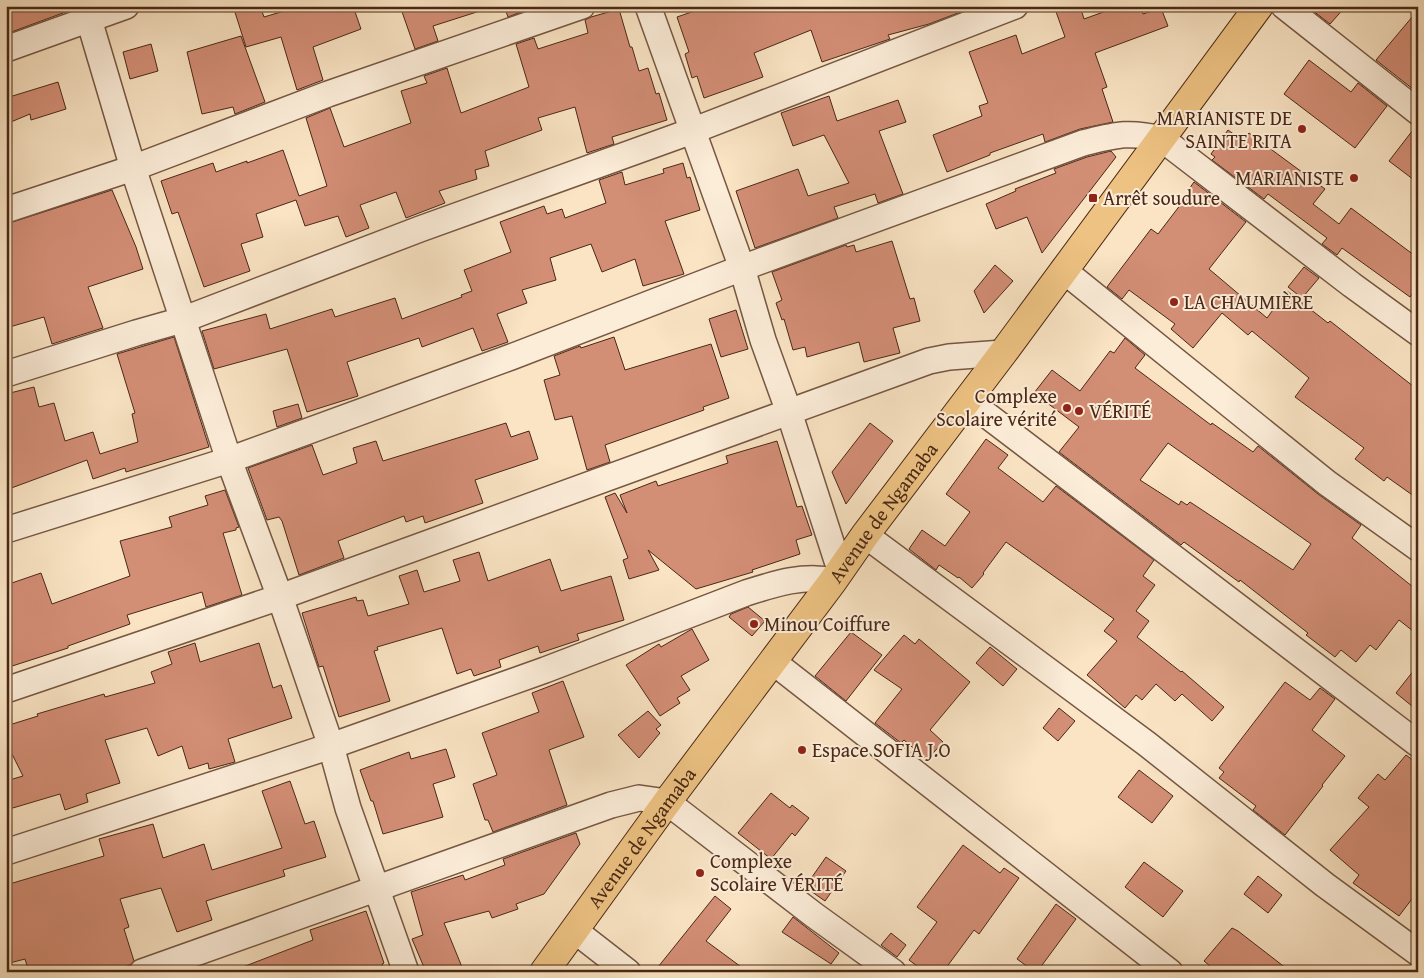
<svg xmlns="http://www.w3.org/2000/svg" width="1424" height="978" viewBox="0 0 1424 978" font-family="'Gentium Book Plus',serif">
<style>
.building{fill:#d38e76;stroke:#4a2816;fill-rule:evenodd}
.lines{fill:none;stroke-linecap:round;stroke-linejoin:round}
.minor-casing{stroke:#765742;stroke-width:28}
.major-casing{stroke:#4a2816;stroke-width:30}
.minor{stroke:#fcedd9;stroke-width:25}
.major{stroke:#edc282;stroke-width:28}
.poi-dot{fill:#8f2418;stroke:#fcedd9;stroke-width:2}
.labels{text-anchor:middle;stroke-width:4;stroke-linejoin:round;paint-order:stroke}
.poi-label{font-size:20px;fill:#4a2816;stroke:#fcedd9;text-anchor:start}
.street-label{font-size:20px;fill:#4a2816;stroke:#fcedd9}
</style>
<rect width="100%" height="100%" fill="#fae4c4"/>
<filter id="stains"><feTurbulence type="fractalNoise" baseFrequency=".004" numOctaves="4"/><feColorMatrix values="0 0 0 0 .2 0 0 0 0 .09 0 0 0 0 .02 0 0 0 .5 -.17"/></filter>
<radialGradient id="worn" r=".72"><stop offset=".6" stop-color="#630" stop-opacity="0"/><stop offset="1" stop-color="#630" stop-opacity=".3"/></radialGradient>
<g class="building">
<polygon points="21,6 71,6 71,10 6,34 6,10"/>
<polygon points="233,6 260,6 264,17 301,6 353,6 361,29 313,47 323,80 297,90 281,37 246,47"/>
<polygon points="400,6 483,6 483,10 433,26 438,41 415,49"/>
<polygon points="504,6 525,6 526,10 508,17"/>
<polygon points="709,6 971,6 971,8 929,24 888,35 890,39 822,62 811,30 754,53 763,77 704,98 697,76 692,78 685,54 689,52 677,17"/>
<polygon points="1054,6 1080,6 1084,19 1120,6 1140,6 1143,14 1161,8 1168,26 1095,53 1107,87 1102,89 1113,122 1080,129 1045,142 1043,134 990,153 990,155 947,172 933,135 982,116 979,106 988,103 969,52 1016,35 1022,54 1065,37"/>
<polygon points="1307,6 1346,6 1330,24"/>
<polygon points="619,9 630,47 632,47 639,71 648,68 656,94 659,93 667,120 612,137 614,144 587,153 575,107 538,118 542,130 485,151 489,166 475,170 477,179 439,191 445,203 406,218 396,192 360,205 369,228 346,237 338,216 305,226 296,200 256,214 263,237 241,244 250,271 204,287 178,212 172,214 161,181 213,163 216,172 247,161 247,163 283,150 299,196 327,186 306,118 330,108 344,147 411,123 401,91 427,83 424,76 447,68 461,113 529,87 516,44 534,38 538,49 588,33 585,20 591,17"/>
<polygon points="1418,10 1418,93 1376,60"/>
<polygon points="241,36 265,102 235,114 233,107 202,114 187,52"/>
<polygon points="151,44 158,71 130,79 123,52"/>
<polygon points="1309,60 1351,92 1358,83 1387,106 1355,148 1284,94"/>
<polygon points="58,82 66,109 31,120 30,114 6,124 6,98"/>
<polygon points="829,96 837,121 898,100 906,122 879,131 903,194 878,203 875,194 834,207 838,218 755,248 736,191 798,169 808,196 849,183 824,135 793,146 781,113"/>
<polygon points="1416,126 1418,126 1418,183 1389,161"/>
<polygon points="1228,130 1243,141 1249,133 1325,189 1313,204 1339,224 1351,208 1418,258 1418,286 1410,297 1342,248 1337,255 1322,244 1327,238 1268,194 1264,199 1212,160 1215,157 1211,154"/>
<polygon points="1111,151 1116,157 1042,253 1027,217 996,229 986,204 1016,191 1015,189 1056,173 1054,169 1087,157"/>
<polygon points="683,163 687,178 690,177 700,210 665,221 684,274 643,286 635,259 602,272 591,244 550,258 556,280 522,290 527,303 497,314 508,342 482,351 473,328 422,347 419,338 347,362 358,396 307,412 287,349 214,369 202,331 266,314 270,329 332,309 335,317 395,298 402,319 462,297 461,295 472,291 464,270 511,252 500,222 544,206 547,214 562,209 565,218 606,203 599,180 622,172 625,185 664,173 663,169"/>
<polygon points="1194,182 1246,222 1209,269 1267,318 1287,291 1328,323 1330,321 1418,390 1418,499 1387,477 1384,481 1355,459 1364,448 1295,397 1309,378 1252,331 1248,335 1222,313 1193,348 1171,329 1175,324 1129,290 1122,299 1107,287 1151,229 1158,234 1191,191 1189,189"/>
<polygon points="112,190 136,247 143,269 88,287 103,328 52,344 44,317 6,328 6,224"/>
<polygon points="892,241 910,299 914,298 920,321 893,328 900,353 864,362 859,342 807,357 805,347 793,350 784,319 782,320 776,303 782,300 772,272 846,245 847,247 854,245 856,252"/>
<polygon points="995,265 1013,281 984,313 974,291"/>
<polygon points="1304,267 1319,278 1302,298 1288,287"/>
<polygon points="736,310 748,349 721,357 709,319"/>
<polygon points="174,337 209,447 126,472 125,468 93,479 87,460 6,490 6,394 34,387 39,407 54,403 65,441 93,432 100,454 138,442 132,414 135,413 117,354"/>
<polygon points="614,337 625,370 711,344 729,398 703,407 704,410 605,445 610,462 587,470 572,416 555,420 544,380 560,375 554,356 580,346 581,348"/>
<path d="M1125,338l20,17 -10,13 76,57 1,-2 41,29 5,-6 60,48 43,31 -9,13 66,53v44l-19,-15 -23,30 -6,-5 -14,17 -15,-12 -6,7 -29,-22 2,-2 -68,-53 -1,2 -55,-40 -3,3 -122,-93 20,-25 -45,-34 18,-23 28,21 30,-40 4,2zM1168,443l143,101 -18,26 -103,-68 -3,3 -6,-4 -2,4 -39,-25z"/>
<polygon points="298,404 302,418 277,427 273,411"/>
<polygon points="506,423 511,437 529,431 538,459 475,480 483,503 425,523 423,516 406,522 404,516 338,541 344,558 299,575 282,521 279,517 267,520 248,468 312,445 323,475 357,463 353,448 376,441 383,461"/>
<polygon points="870,423 893,441 846,504 832,472"/>
<polygon points="986,439 1008,455 998,468 1043,502 1056,486 1154,560 1143,576 1155,585 1136,611 1149,621 1137,637 1181,672 1182,671 1224,707 1212,721 1182,694 1175,701 1156,684 1142,700 1136,695 1125,708 1087,675 1117,641 1104,631 1114,619 1006,542 983,573 984,574 972,588 959,577 958,578 939,565 936,570 909,549 922,530 945,546 970,512 946,494"/>
<polygon points="777,441 797,507 802,506 812,535 796,540 800,554 752,570 753,572 696,589 648,550 659,570 629,579 623,560 628,558 605,497 615,493 627,513 620,495 656,481 658,486 728,463 726,456"/>
<polygon points="225,490 239,527 236,528 236,530 223,533 242,595 206,607 202,592 127,615 130,624 68,646 68,648 6,668 6,585 41,573 52,604 130,576 120,541 172,527 169,517 208,505 205,496"/>
<polygon points="479,552 488,581 550,559 561,591 611,576 624,620 577,634 579,640 540,653 538,646 499,660 501,667 474,676 471,669 457,674 442,628 377,647 378,650 374,651 390,701 339,717 323,666 319,667 302,613 356,597 357,601 363,600 368,616 409,604 399,576 417,570 424,592 460,581 453,560"/>
<polygon points="748,607 765,621 752,636 729,617 731,614"/>
<polygon points="692,629 709,660 681,676 690,690 677,698 680,703 660,716 626,665 659,644 661,647"/>
<polygon points="851,632 882,655 846,701 815,676"/>
<polygon points="904,635 915,644 919,639 970,682 930,730 943,742 927,760 904,740 901,743 875,723 902,689 874,670"/>
<polygon points="195,643 200,662 259,643 273,688 281,685 292,718 228,739 235,762 209,769 208,763 189,769 182,746 158,756 147,728 105,740 120,783 86,794 88,802 65,810 60,794 6,810 6,781 23,776 6,742 6,726 38,716 37,714 104,694 105,697 155,683 151,672 172,664 168,652"/>
<polygon points="990,647 1017,669 1003,686 976,663"/>
<polygon points="1418,665 1418,711 1396,693"/>
<polygon points="563,681 584,737 549,750 567,805 493,832 488,820 485,820 473,784 497,775 482,733 539,712 532,693"/>
<polygon points="1285,682 1310,700 1320,688 1335,699 1312,730 1345,756 1322,785 1323,786 1285,835 1253,810 1256,806 1219,778 1224,772 1219,768"/>
<polygon points="1059,708 1075,721 1058,741 1043,728"/>
<polygon points="648,711 661,725 656,729 660,733 639,758 618,735"/>
<polygon points="446,749 455,777 433,784 443,817 383,834 373,801 371,801 360,770 409,752 411,759"/>
<polygon points="1406,755 1418,764 1418,891 1399,916 1353,883 1359,875 1330,850 1369,807 1358,798 1378,774 1385,780"/>
<polygon points="1139,770 1173,796 1152,823 1118,797"/>
<polygon points="290,781 305,824 314,821 326,857 283,870 285,876 206,901 212,920 177,932 161,888 120,899 129,927 124,929 134,961 130,965 109,972 29,972 25,959 6,964 6,885 104,856 99,839 153,824 163,858 204,844 212,870 282,848 262,791"/>
<polygon points="771,793 790,808 792,805 809,818 795,836 792,833 771,859 738,833"/>
<polygon points="576,833 580,844 544,894 516,904 518,909 492,918 489,911 444,923 464,972 426,972 412,939 423,935 411,892 463,875 465,880 505,865 503,859"/>
<polygon points="963,845 1000,873 1004,868 1019,878 979,934 974,930 943,972 925,972 909,960 937,922 917,907"/>
<polygon points="826,857 846,871 825,901 805,887"/>
<polygon points="1144,862 1183,891 1163,917 1125,887"/>
<polygon points="1258,876 1282,895 1268,913 1244,894"/>
<polygon points="715,896 731,909 706,941 748,972 654,972"/>
<polygon points="1056,904 1076,919 1037,972 1035,972 1017,959"/>
<polygon points="366,911 384,963 382,964 384,972 235,972 235,970 313,940 310,930"/>
<polygon points="793,917 839,953 831,964 782,932"/>
<polygon points="1232,928 1238,931 1291,972 1217,972 1204,961"/>
<polygon points="891,933 906,945 897,957 881,945"/>
</g>
<g class="lines">
<g class="minor-casing">
<g id="minor">
<polyline points="85,6 133,168 229,460 280,597 331,746 348,808 406,972"/>
<polyline points="648,6 742,268 763,340 789,412 840,570"/>
<polyline points="1284,6 1418,112"/>
<polyline points="6,49 126,6"/>
<polyline points="6,210 133,168 328,94 582,6"/>
<polyline points="1063,270 1327,483 1418,548"/>
<polyline points="6,374 136,333 182,320 420,229 692,131 1015,6"/>
<polyline points="967,400 1418,744"/>
<path d="M6,530l223,-70 282,-103 231,-89 341,-125c33,-8 45,-12 79,-4l190,146 66,48"/>
<polyline points="865,535 1147,744 1325,885 1418,953"/>
<polyline points="772,661 1170,972"/>
<polyline points="6,690 280,597 929,361 949,357 1003,353"/>
<path d="M6,852l325,-106 214,-76 201,-77c28,-9 58,-19 87,-12"/>
<polyline points="574,930 628,972"/>
<polyline points="142,972 611,805 639,798 667,802 814,915 893,972"/>
</g>
</g>
<g class="major-casing">
<g id="major">
<path id="s1" d="M544,972l123,-170 166,-221 32,-46 138,-182 256,-347"/>
</g>
</g>
<use href="#minor" class="minor"/>
<use href="#major" class="major"/>
</g>
<g class="poi-dot">
<circle cx="1302" cy="129" r="5"/>
<circle cx="1354" cy="178" r="5"/>
<rect x="1088" y="193" width="10" height="10" rx="2.5"/>
<circle cx="1174" cy="302" r="5"/>
<circle cx="1067" cy="408" r="5"/>
<circle cx="1079" cy="411" r="5"/>
<circle cx="754" cy="624" r="5"/>
<circle cx="802" cy="750" r="5"/>
<circle cx="700" cy="873" r="5"/>
</g>
<g class="labels">
<g class="poi-label">
<text x="1292" y="125" text-anchor="end">MARIANISTE DE<tspan x="1292" dy="23">SAINTE RITA</tspan></text>
<text x="1344" y="185" text-anchor="end">MARIANISTE</text>
<text x="1103" y="205">Arrêt soudure</text>
<text x="1184" y="309">LA CHAUMIÈRE</text>
<text x="1057" y="403" text-anchor="end">Complexe<tspan x="1057" dy="23">Scolaire vérité</tspan></text>
<text x="1089" y="418">VÉRITÉ</text>
<text x="764" y="631">Minou Coiffure</text>
<text x="812" y="757">Espace SOFIA J.O</text>
<text x="710" y="868">Complexe<tspan x="710" dy="23">Scolaire VÉRITÉ</tspan></text>
</g>
<g class="street-label">
<text dy="7" stroke="none"><textPath href="#s1" startOffset="571">Avenue de Ngamaba</textPath></text>
<text dy="7" stroke="none"><textPath href="#s1" startOffset="166">Avenue de Ngamaba</textPath></text>
</g>
</g>
<rect width="1424" height="978" fill="none" stroke="#fae4c4" stroke-width="25"/>
<rect x="8" y="8" width="1409" height="963" fill="none" stroke="#4a2816" stroke-width="2.5"/>
<rect x="12" y="12" width="1399" height="953" fill="none" stroke="#4a2816"/>
<rect width="100%" height="100%" filter="url(#stains)"/>
<rect width="100%" height="100%" fill="url(#worn)"/>
</svg>
